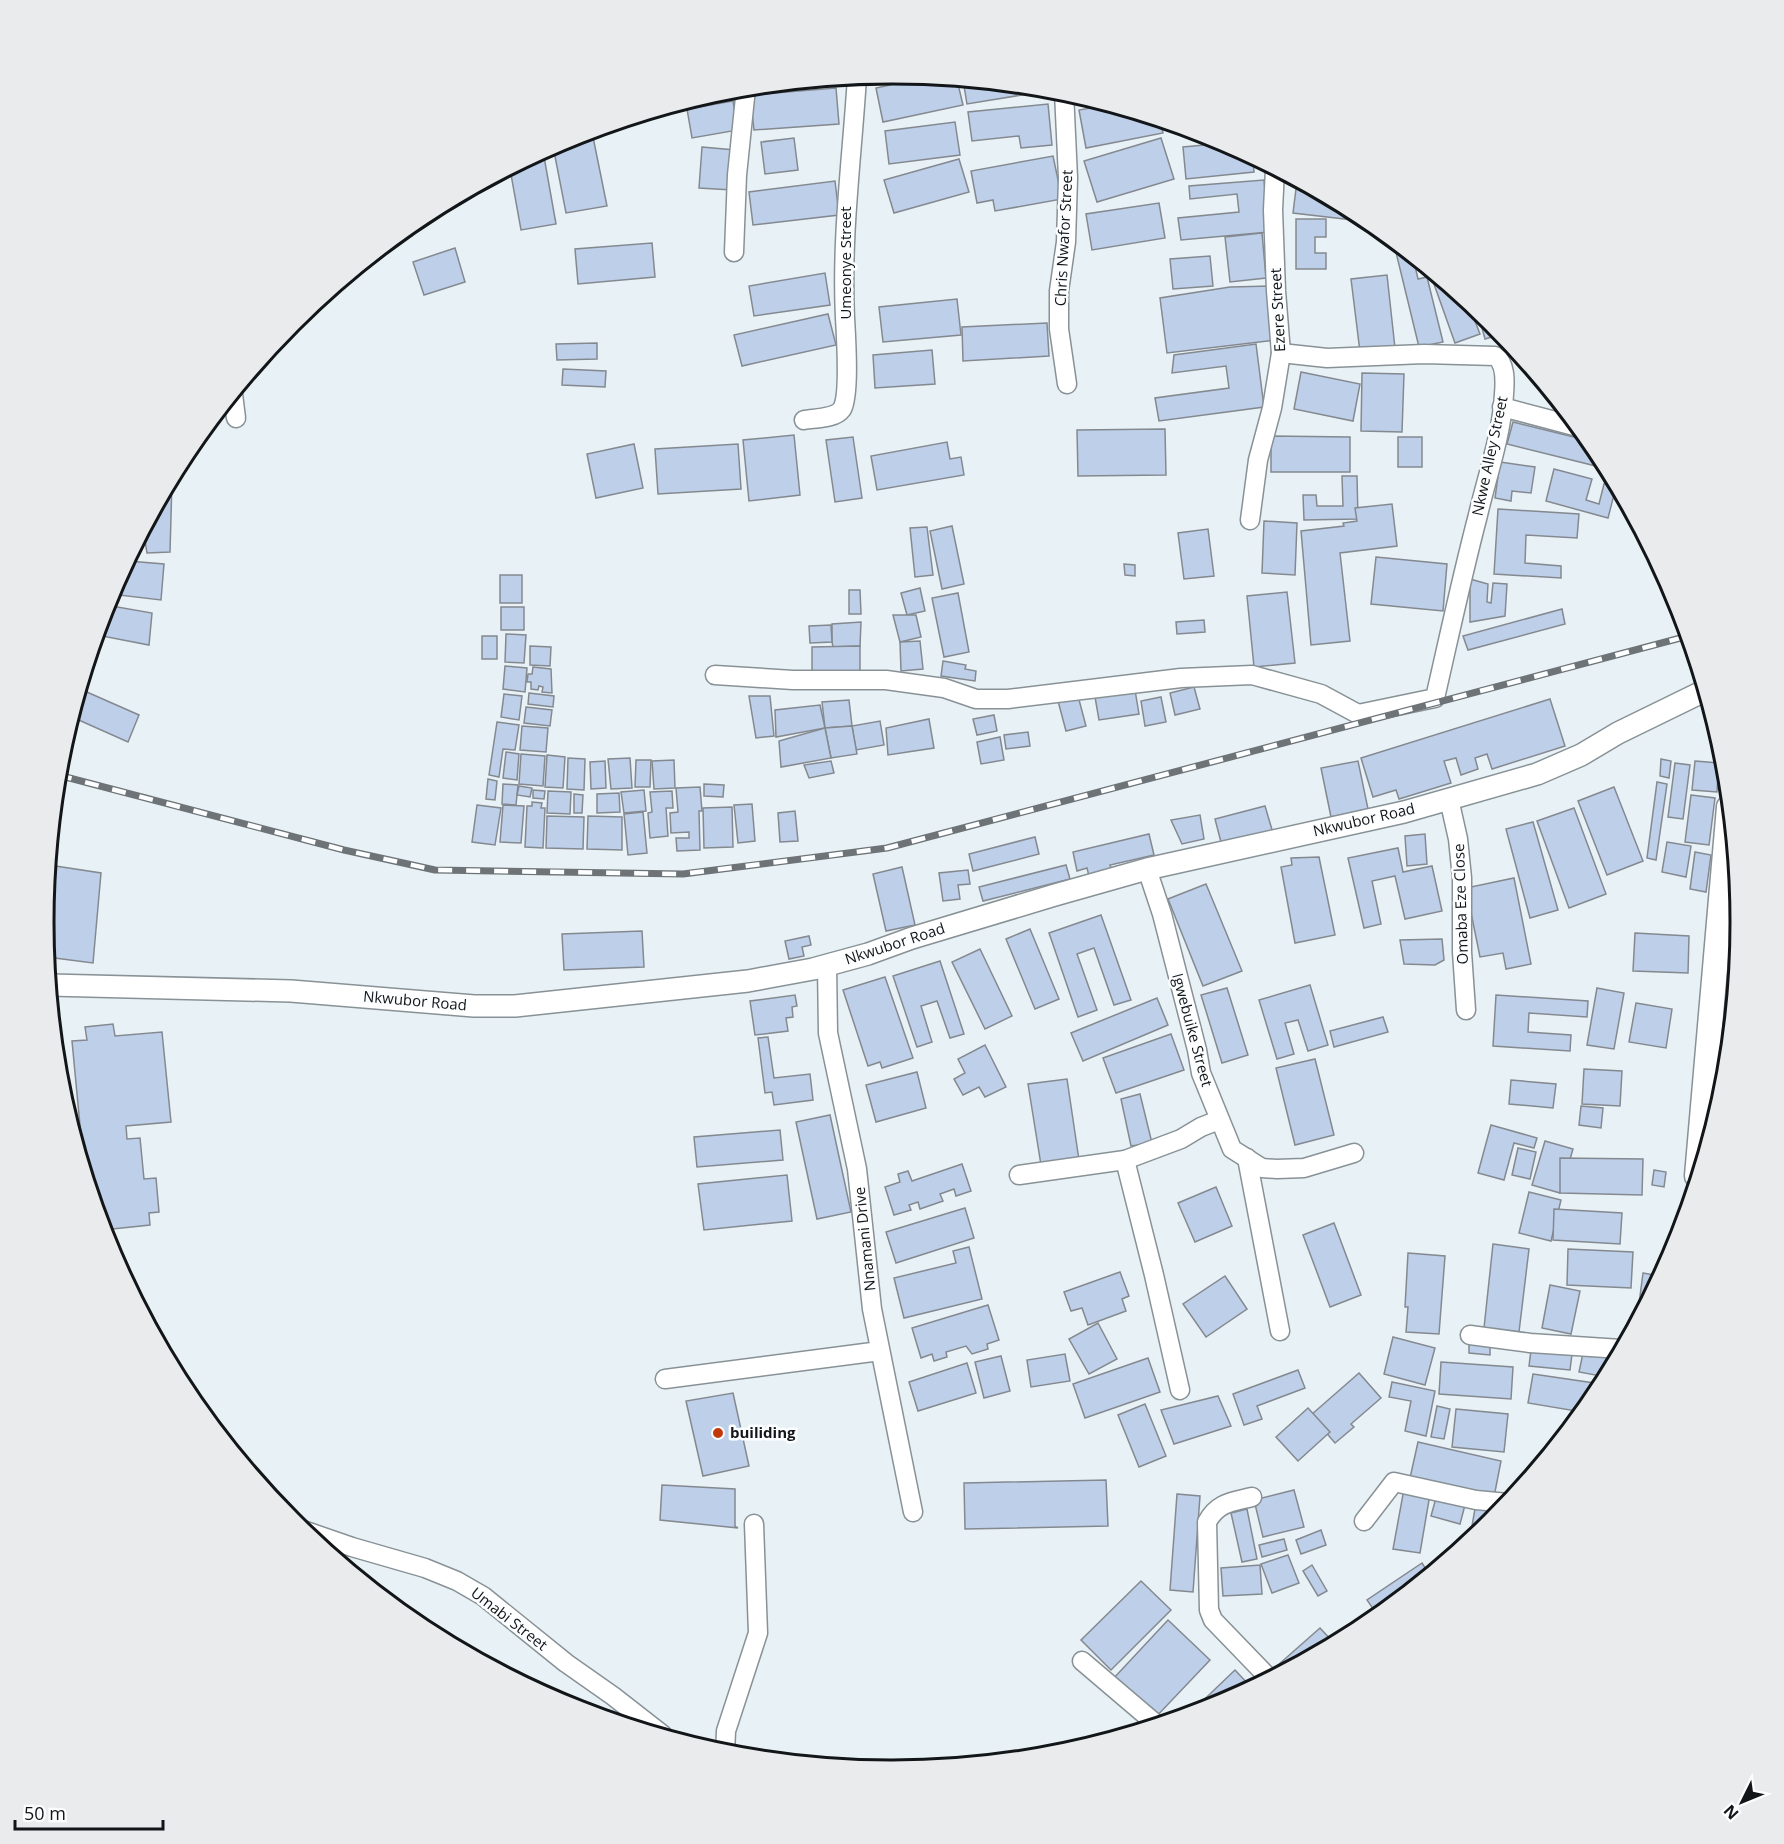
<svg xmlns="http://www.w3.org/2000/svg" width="1784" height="1844" viewBox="0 0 1784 1844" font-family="'Open Sans',sans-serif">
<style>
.building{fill:#becfea;stroke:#848990;stroke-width:1.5}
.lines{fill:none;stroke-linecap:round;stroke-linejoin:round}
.minor-casing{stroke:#889296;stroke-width:21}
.tertiary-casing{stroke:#889296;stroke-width:24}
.secondary-casing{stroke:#889296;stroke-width:27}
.minor{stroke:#fff;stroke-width:18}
.tertiary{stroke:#fff;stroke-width:21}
.secondary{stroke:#fff;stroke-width:24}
.rail-casing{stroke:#6d7376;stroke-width:7}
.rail{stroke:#fcfeff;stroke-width:4.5;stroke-dasharray:14;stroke-linecap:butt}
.poi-dot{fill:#c33a0a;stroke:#fcfeff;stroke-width:2}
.labels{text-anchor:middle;stroke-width:5;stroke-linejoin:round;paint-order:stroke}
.street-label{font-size:15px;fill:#131618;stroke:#fcfeff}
.poi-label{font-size:15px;font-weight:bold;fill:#131618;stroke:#fcfeff;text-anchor:start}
.rim{fill:none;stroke:#131618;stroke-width:3}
</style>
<rect width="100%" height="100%" fill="#e8f2f6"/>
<g class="building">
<polygon points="927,77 957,80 963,105 883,122 876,88"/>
<polygon points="963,80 1039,88 1040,92 967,104"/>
<polygon points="836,88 839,124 754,130 750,95"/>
<polygon points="733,101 738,130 692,138 687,109"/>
<polygon points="1048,104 1052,145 1021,148 1019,136 972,141 968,112"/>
<polygon points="1107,105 1160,121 1163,133 1086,148 1079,110"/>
<polygon points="955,122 960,155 889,164 885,131"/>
<polygon points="593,137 607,206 566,213 553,146"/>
<polygon points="794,138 798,170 765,174 761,142"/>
<polygon points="1161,138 1174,179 1097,202 1084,161"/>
<polygon points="1226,143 1253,157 1254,172 1186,179 1183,147"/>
<polygon points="702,147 735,150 732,190 699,188"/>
<polygon points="543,151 556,224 521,230 510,169"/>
<polygon points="1053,156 1062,199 995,211 993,200 977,203 971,171"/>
<polygon points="959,159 969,192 894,213 884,180"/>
<polygon points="1264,180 1269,232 1181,240 1178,218 1239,212 1237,194 1190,199 1189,186"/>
<polygon points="835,181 839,215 753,225 749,192"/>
<polygon points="1297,181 1364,217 1370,222 1293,213"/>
<polygon points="1159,203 1165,238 1092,250 1086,214"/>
<polygon points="1296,219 1326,219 1326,237 1315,237 1315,253 1326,253 1326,269 1296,269"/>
<polygon points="409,226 412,236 389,242"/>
<polygon points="1262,233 1266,278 1230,282 1225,237"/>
<polygon points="1393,240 1413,257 1418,279 1427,277 1443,342 1419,347"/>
<polygon points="652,243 655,277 578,284 575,249"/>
<polygon points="455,248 465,282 424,295 413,262"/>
<polygon points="1210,256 1213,286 1173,289 1170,259"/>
<polygon points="1429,270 1468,303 1480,334 1455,343"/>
<polygon points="825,273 830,305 754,316 749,286"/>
<polygon points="1387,275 1395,348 1360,352 1351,279"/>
<polygon points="1270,286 1277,340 1167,353 1160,298 1230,287"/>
<polygon points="957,299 961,335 883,342 879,307"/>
<polygon points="1477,310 1492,322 1502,334 1485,339"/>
<polygon points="828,314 836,345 742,366 734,335"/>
<polygon points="1047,323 1049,356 963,361 962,327"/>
<polygon points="597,343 597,359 557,360 556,344"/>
<polygon points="1256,344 1264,407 1159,421 1155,398 1229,388 1226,366 1172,373 1174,355"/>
<polygon points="932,350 935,384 875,388 873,355"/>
<polygon points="563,369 606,371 605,387 562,385"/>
<polygon points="1301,372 1360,384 1353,421 1294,409"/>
<polygon points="1362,373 1404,374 1402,432 1361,431"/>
<polygon points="1513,422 1590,441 1605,465 1604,468 1507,444"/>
<polygon points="1165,429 1166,475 1078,476 1077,430"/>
<polygon points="794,435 800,495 749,501 743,440"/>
<polygon points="1271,436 1350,437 1350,472 1271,472"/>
<polygon points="853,437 862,498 835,502 826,440"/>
<rect x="1398" y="437" width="24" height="30"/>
<polygon points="947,442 950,459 961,457 964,475 877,490 871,456"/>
<polygon points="634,444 643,488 596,498 587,454"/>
<polygon points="738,444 741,489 658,494 655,449"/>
<polygon points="1500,462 1535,467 1531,493 1512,491 1511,501 1495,498"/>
<polygon points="1554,469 1592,479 1586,500 1599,504 1604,484 1616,487 1608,518 1546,501"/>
<polygon points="1342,476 1357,476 1358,519 1304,520 1303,495 1316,495 1317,506 1343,506"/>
<polygon points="172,481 170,552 147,553 145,541 139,546 138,541 170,482"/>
<polygon points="1392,504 1397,546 1340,553 1350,641 1311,645 1301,531 1344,526 1343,523 1357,521 1355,508"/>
<polygon points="1498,509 1579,514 1577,538 1526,535 1525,563 1561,566 1561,578 1494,574"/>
<polygon points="1264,521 1297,523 1295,575 1262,573"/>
<polygon points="952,526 964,584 942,589 930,531"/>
<polygon points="927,527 933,575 915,577 910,528"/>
<polygon points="1208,529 1214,576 1184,579 1178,533"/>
<polygon points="1376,557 1447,564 1443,611 1371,604"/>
<polygon points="128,561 164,564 161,600 110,594"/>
<polygon points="1124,564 1135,565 1135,576 1125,575"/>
<rect x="500" y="575" width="22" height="28"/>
<polygon points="1470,579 1488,584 1487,602 1491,603 1493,583 1507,584 1505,616 1470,622"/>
<polygon points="920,588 925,611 907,615 901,593"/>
<polygon points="849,590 860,590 861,614 849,614"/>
<polygon points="1287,592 1295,663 1254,667 1247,596"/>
<polygon points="958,593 969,652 944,657 932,598"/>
<polygon points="106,605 152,613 149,645 97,635"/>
<rect x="501" y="607" width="23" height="23"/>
<polygon points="1562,609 1565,624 1468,650 1463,636"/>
<polygon points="893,615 916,615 921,637 900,642"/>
<polygon points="1204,620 1205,632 1177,634 1176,622"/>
<polygon points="861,622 860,646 833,647 832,642 832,624"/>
<polygon points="831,625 832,642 810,643 809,626"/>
<polygon points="506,634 526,635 524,663 505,662"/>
<rect x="482" y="636" width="15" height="23"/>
<polygon points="920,641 923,669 901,671 900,642"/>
<polygon points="530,646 551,647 550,666 530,665"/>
<polygon points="860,646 860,671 812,671 812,647"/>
<polygon points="943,661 966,665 965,669 976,671 975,681 941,676"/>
<polygon points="505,666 527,668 525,692 503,689"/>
<polygon points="533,667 551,669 552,693 542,692 543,687 539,686 538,690 531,689 531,682 527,682 528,674 532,674"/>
<polygon points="1194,687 1200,709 1175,715 1170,693"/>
<polygon points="80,689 139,715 128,742 72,717"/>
<polygon points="1135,690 1139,714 1099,720 1095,697"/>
<polygon points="529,693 554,696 553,707 528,704"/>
<polygon points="504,694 522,696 519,720 501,717"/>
<polygon points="749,696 770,696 774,736 756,738"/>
<polygon points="1078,696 1086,726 1066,731 1058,701"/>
<polygon points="1161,697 1166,722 1145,726 1141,701"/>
<polygon points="1550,699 1565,746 1492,769 1487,754 1475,758 1478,769 1461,775 1456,758 1444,761 1451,783 1399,799 1396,790 1373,797 1361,758"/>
<polygon points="849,700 852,726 825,728 822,702"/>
<polygon points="820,705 825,728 776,737 775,710"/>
<polygon points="526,707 552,710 550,726 524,723"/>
<polygon points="994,715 997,731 977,735 973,719"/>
<polygon points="929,719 934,748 888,755 886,728"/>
<polygon points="880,721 884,745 856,750 852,726"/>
<polygon points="497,722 519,725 515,750 503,749 499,777 489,775"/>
<polygon points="522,726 548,728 546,752 520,750"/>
<polygon points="852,726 857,754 831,758 825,728"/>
<polygon points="825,728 831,758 781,767 779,741"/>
<polygon points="1028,732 1030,746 1006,749 1004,735"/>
<polygon points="1000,737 1004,760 981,764 977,742"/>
<polygon points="506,752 519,754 517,780 503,778"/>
<polygon points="521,754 545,756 543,786 519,784"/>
<polygon points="547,755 565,757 563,788 545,787"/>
<polygon points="568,758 585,759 584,790 567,789"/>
<polygon points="630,758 632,788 611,789 608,759"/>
<polygon points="1661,759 1671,761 1669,778 1660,776"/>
<polygon points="636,760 651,760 650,787 635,787"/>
<polygon points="674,760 675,788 654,789 652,761"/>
<polygon points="605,761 606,788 591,789 590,762"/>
<polygon points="831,761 834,773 809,778 804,765"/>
<polygon points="1358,761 1368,809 1331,817 1321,768"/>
<polygon points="1695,761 1719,763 1717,792 1692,790"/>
<polygon points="1675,763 1690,765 1683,819 1668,817"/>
<polygon points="488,779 497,781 495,800 486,799"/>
<polygon points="1657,782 1667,784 1656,860 1647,858"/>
<polygon points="503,784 518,785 516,805 502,804"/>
<polygon points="704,784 724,785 723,797 704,796"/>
<polygon points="519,786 532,788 530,797 517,795"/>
<polygon points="700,787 702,811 699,811 700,850 677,851 676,838 689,838 689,832 671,833 670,813 678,812 676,788"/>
<polygon points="1614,787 1643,861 1607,875 1578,801"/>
<polygon points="533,790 545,791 544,799 533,798"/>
<polygon points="644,790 646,811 624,813 621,792"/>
<polygon points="548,791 571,792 570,814 547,813"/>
<polygon points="672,791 673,808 666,808 668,836 650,838 648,813 652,812 650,792"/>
<polygon points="619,793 620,812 597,813 597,794"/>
<polygon points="574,794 583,795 582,813 574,813"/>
<polygon points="1691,795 1715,798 1709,845 1685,842"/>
<polygon points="532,802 542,803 541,808 545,808 543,848 525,847 527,806 532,806"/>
<polygon points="752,804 755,841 738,843 734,805"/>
<polygon points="477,805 501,808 495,845 472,842"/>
<polygon points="503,805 524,806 521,843 500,842"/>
<polygon points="1265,806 1273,833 1222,846 1215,819"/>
<polygon points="732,807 733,847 704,848 703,808"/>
<polygon points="1574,808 1606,894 1569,908 1537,821"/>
<polygon points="795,811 798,841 780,842 778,813"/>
<polygon points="643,812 647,853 628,855 624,814"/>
<polygon points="1200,815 1204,839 1182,844 1171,820"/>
<polygon points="547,816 584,817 583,849 546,848"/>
<polygon points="588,816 622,817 622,850 587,849"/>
<polygon points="1533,822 1558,910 1530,918 1506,829"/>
<polygon points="1149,834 1154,855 1110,865 1112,871 1089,876 1087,868 1077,871 1073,852"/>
<polygon points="1425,834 1427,864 1407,866 1405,836"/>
<polygon points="1035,837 1039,854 973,871 969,854"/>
<polygon points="1667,842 1691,846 1686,877 1662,872"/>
<polygon points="1398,848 1403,872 1432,866 1442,911 1405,919 1395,876 1372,881 1381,924 1364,928 1348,858"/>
<polygon points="1695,852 1711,855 1706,892 1690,889"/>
<polygon points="1319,857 1335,935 1295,943 1281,867 1292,865 1291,858"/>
<polygon points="49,865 101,873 93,963 47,957 44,922"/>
<polygon points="1066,865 1070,879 983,901 979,887"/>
<polygon points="902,867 915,925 886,931 873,874"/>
<polygon points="968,870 970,884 958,885 960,899 943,901 939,873"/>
<polygon points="1514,878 1531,964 1506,969 1503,953 1480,957 1466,888"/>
<polygon points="1206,884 1242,971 1203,986 1168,899"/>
<polygon points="1101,915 1131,1000 1114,1005 1094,948 1077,954 1097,1010 1078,1017 1049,933"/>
<polygon points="1030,929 1059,999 1035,1009 1006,939"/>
<polygon points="642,931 644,967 564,970 562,934"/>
<polygon points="1635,933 1689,936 1688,973 1633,971"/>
<polygon points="809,936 811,945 802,947 804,956 789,959 785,941"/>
<polygon points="1442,939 1444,960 1435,965 1404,964 1400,940"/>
<polygon points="980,949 1012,1016 985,1029 952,962"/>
<polygon points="940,961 964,1034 950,1038 937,1001 921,1006 932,1042 917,1047 893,976"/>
<polygon points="885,977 913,1058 882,1068 880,1062 868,1066 843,990"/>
<polygon points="1310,985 1328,1045 1308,1051 1298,1020 1285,1023 1294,1054 1277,1059 1259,1000"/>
<polygon points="1227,988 1248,1055 1222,1063 1201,995"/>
<polygon points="1597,988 1624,993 1614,1049 1587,1045"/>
<polygon points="795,995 797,1006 792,1007 793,1017 786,1018 788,1031 755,1035 750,1001"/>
<polygon points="1496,995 1588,1001 1587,1017 1529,1013 1528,1032 1571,1035 1570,1051 1493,1046"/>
<polygon points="1157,998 1168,1025 1083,1061 1071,1033"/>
<polygon points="1636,1003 1672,1009 1666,1048 1629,1042"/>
<polygon points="1383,1017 1388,1032 1334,1047 1330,1031"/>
<polygon points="113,1024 115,1036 162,1032 171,1122 126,1126 127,1139 140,1138 144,1179 156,1178 159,1212 149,1213 150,1225 103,1230 75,1137 81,1136 72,1041 87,1040 85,1027"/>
<polygon points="1171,1034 1184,1070 1116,1093 1103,1058"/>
<polygon points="768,1037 774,1078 810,1074 813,1100 774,1105 772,1092 765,1093 758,1038"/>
<polygon points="985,1045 1006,1087 985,1097 979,1087 963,1095 954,1079 965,1073 958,1059"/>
<polygon points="1315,1059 1334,1135 1295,1145 1276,1068"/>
<polygon points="1584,1069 1622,1071 1620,1106 1582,1104"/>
<polygon points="917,1072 926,1108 876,1122 866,1085"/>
<polygon points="1067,1079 1079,1160 1041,1165 1028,1084"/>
<polygon points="1511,1080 1556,1084 1553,1108 1509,1104"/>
<polygon points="1140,1094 1152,1143 1131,1146 1121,1099"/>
<polygon points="1581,1106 1603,1108 1601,1128 1579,1125"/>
<polygon points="830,1115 851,1212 817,1219 796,1122"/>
<polygon points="1491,1125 1537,1138 1534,1148 1514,1143 1504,1180 1478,1173"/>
<polygon points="780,1130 783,1160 697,1167 694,1137"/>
<polygon points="1545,1141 1573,1149 1560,1193 1532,1185"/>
<polygon points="1518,1148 1536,1152 1530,1179 1512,1175"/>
<polygon points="1560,1158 1643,1159 1642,1195 1560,1193"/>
<polygon points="962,1164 971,1191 956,1196 954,1189 940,1194 943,1201 920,1209 918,1202 909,1205 911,1210 894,1215 885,1187 900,1182 898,1174 908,1171 912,1181"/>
<polygon points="1654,1170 1666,1172 1664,1187 1652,1185"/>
<polygon points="787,1175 792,1221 704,1230 698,1184"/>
<polygon points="1216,1187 1232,1226 1195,1242 1178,1203"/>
<polygon points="1529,1192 1561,1200 1551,1241 1519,1233"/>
<polygon points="965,1208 974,1238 896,1263 886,1232"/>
<polygon points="1554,1209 1622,1213 1620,1244 1553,1240"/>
<polygon points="1334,1223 1361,1295 1330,1307 1303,1235"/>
<polygon points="1493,1244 1529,1249 1519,1332 1484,1328"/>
<polygon points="969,1247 982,1299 904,1318 894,1278 956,1263 953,1251"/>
<polygon points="1568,1249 1633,1252 1631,1288 1567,1285"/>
<polygon points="1408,1253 1445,1256 1439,1334 1406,1332 1408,1307 1405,1307"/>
<polygon points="1120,1272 1129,1296 1122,1299 1126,1311 1088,1325 1082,1308 1071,1311 1064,1292"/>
<polygon points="1643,1273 1660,1276 1637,1319"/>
<polygon points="1225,1276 1247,1309 1206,1337 1183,1304"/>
<polygon points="1550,1285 1580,1291 1571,1334 1542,1328"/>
<polygon points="988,1305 999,1340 987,1344 988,1349 972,1354 966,1346 946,1352 947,1357 934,1361 932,1354 921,1358 912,1328"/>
<polygon points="1098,1323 1117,1359 1089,1374 1069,1339"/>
<polygon points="1393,1337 1435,1348 1425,1385 1384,1374"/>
<polygon points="1469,1343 1490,1344 1490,1355 1469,1353"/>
<polygon points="1531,1350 1572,1354 1570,1370 1529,1366"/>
<polygon points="1583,1353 1616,1359 1606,1377 1579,1372"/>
<polygon points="1065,1354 1070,1381 1031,1387 1027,1360"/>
<polygon points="1001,1356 1010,1391 984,1398 975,1362"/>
<polygon points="1148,1358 1160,1392 1085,1418 1073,1384"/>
<polygon points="1441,1362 1513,1367 1511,1399 1439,1394"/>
<polygon points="967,1363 976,1393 918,1411 909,1382"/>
<polygon points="1298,1370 1305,1388 1257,1406 1262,1419 1244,1425 1233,1394"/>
<polygon points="1359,1373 1381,1398 1351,1424 1354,1427 1335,1443 1311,1415"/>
<polygon points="1533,1374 1601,1384 1601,1387 1582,1412 1528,1403"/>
<polygon points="1392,1382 1435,1391 1426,1436 1405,1431 1411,1401 1389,1397"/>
<polygon points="733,1393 749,1466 703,1476 686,1401"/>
<polygon points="1218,1396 1231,1426 1174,1444 1161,1410"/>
<polygon points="1145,1404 1166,1456 1139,1467 1118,1415"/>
<polygon points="1437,1406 1450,1409 1444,1439 1431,1437"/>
<polygon points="1308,1408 1330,1432 1298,1461 1276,1437"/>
<polygon points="1456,1409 1508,1414 1504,1452 1452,1447"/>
<polygon points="1418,1442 1501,1461 1494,1497 1410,1478"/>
<polygon points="1106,1480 1108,1526 965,1529 964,1483"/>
<polygon points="662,1485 735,1489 735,1526 738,1528 660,1520"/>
<polygon points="1404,1489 1430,1494 1420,1553 1393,1549"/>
<polygon points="1294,1490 1304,1527 1263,1537 1254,1500"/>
<polygon points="1177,1494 1200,1496 1193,1592 1170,1590"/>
<polygon points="1436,1498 1465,1505 1460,1524 1431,1516"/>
<polygon points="1476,1503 1503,1508 1484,1529 1472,1526"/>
<polygon points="1247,1509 1257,1559 1242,1562 1231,1513"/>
<polygon points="1321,1530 1326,1545 1301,1554 1296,1540"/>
<polygon points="1284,1539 1287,1550 1262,1557 1259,1545"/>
<polygon points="1288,1555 1299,1583 1272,1593 1261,1564"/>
<polygon points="1422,1563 1429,1574 1378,1616 1367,1600"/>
<polygon points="1260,1565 1262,1594 1223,1596 1221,1568"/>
<polygon points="1312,1565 1327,1591 1318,1596 1303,1571"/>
<polygon points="1141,1581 1171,1610 1111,1670 1081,1640"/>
<polygon points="1168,1620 1210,1660 1154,1719 1113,1679"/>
<polygon points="1320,1628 1334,1643 1283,1671 1278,1665"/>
<polygon points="1235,1670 1251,1687 1216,1706 1189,1714"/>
</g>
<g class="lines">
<g class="minor-casing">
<g id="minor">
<polyline points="1064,92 1068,178 1066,242 1059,291 1059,329 1067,384"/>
<polyline points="734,252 737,175 746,88"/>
<polyline points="233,394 236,418"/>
<polyline points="1502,407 1578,427"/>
<path d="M804,420c11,-2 31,-1 38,-11 8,-14 4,-73 3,-91 -4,-81 7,-160 12,-241"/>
<polyline points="1250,520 1258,460 1272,408 1281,353 1276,291 1273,210 1275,169"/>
<path d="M715,675l78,5h93l58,8 32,11h32l173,-21 71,-3 69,19 37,20 77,-16c14,-61 27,-122 43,-183 9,-39 24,-81 26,-121 1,-12 2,-31 -9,-38l-71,-2 -97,4 -46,-5"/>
<polyline points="1449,799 1458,839 1462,878 1462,952 1466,1010"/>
<polyline points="1147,869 1162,914 1197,1050 1201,1073 1232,1149 1262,1168 1277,1169 1304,1168 1354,1153"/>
<polyline points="827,965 828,1033 857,1169 872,1309 913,1512"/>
<polyline points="1706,1091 1722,1094"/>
<polyline points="1247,1158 1280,1331"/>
<polyline points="1125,1160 1154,1275 1180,1390"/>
<polyline points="1019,1175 1125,1160 1181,1139 1201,1127 1219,1120"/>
<polyline points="1470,1335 1530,1343 1621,1349"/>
<polyline points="665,1379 880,1351"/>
<path d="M1252,1497c-20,5 -34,5 -45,25l2,88 4,10 56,58"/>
<polyline points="1364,1521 1394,1482 1476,1500 1508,1503"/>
<polyline points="300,1529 352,1547 425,1568 457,1581 483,1596 566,1663 613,1696 663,1735"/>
<polyline points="1082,1661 1156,1724"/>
<polyline points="725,1754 726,1731 758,1633 754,1524"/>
</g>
</g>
<g class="tertiary-casing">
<polyline id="tertiary" points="50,985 291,991 474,1006 515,1006 748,981 813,969 868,954 912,938 1055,895 1147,869 1404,812 1537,774 1581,755 1618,733 1704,691"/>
</g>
<g class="secondary-casing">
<polyline id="secondary" points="1697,1176 1729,807"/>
</g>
<use href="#minor" class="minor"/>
<use href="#tertiary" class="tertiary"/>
<use href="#secondary" class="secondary"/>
<g class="rail-casing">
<polyline id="rail" points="58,775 344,850 435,870 683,874 887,848 1688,636"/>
</g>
<use href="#rail" class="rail"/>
</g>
<circle class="poi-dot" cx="718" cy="1433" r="6"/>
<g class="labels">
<g class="street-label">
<text transform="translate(1064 238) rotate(-87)" y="5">Chris Nwafor Street</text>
<text transform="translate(846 263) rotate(-90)" y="5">Umeonye Street</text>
<text transform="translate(1278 310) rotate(-93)" y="5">Ezere Street</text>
<text transform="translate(1490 456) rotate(-78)" y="5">Nkwe Alley Street</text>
<text transform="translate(1364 820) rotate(-13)" y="5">Nkwubor Road</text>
<text transform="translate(1461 904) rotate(-92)" y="5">Omaba Eze Close</text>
<text transform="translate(895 944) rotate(-18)" y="5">Nkwubor Road</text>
<text transform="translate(415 1001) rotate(5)" y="5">Nkwubor Road</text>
<text transform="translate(1192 1030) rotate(75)" y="5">Igwebuike Street</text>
<text transform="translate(865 1239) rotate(-96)" y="5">Nnamani Drive</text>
<text transform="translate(509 1619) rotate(38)" y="5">Umabi Street</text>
</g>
<g class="poi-label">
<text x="730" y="1438">builiding</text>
</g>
</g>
<path d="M0 0H1784V1844H0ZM54 922a838 838 0 1 1 1676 0a838 838 0 1 1-1676 0Z" fill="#e9ebed" fill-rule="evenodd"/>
<path class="rim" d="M54 922a838 838 0 1 1 1676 0a838 838 0 1 1-1676 0Z"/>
<g transform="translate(1742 1802) rotate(227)" stroke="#fcfeff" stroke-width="4.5" paint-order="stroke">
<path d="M0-4.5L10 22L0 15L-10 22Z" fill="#131618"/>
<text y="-9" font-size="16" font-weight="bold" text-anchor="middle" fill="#131618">N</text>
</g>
<path d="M15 1820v9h148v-9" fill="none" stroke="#131618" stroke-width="3"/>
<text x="24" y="1820" font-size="18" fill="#131618" stroke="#fcfeff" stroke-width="4.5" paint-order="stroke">50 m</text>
</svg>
